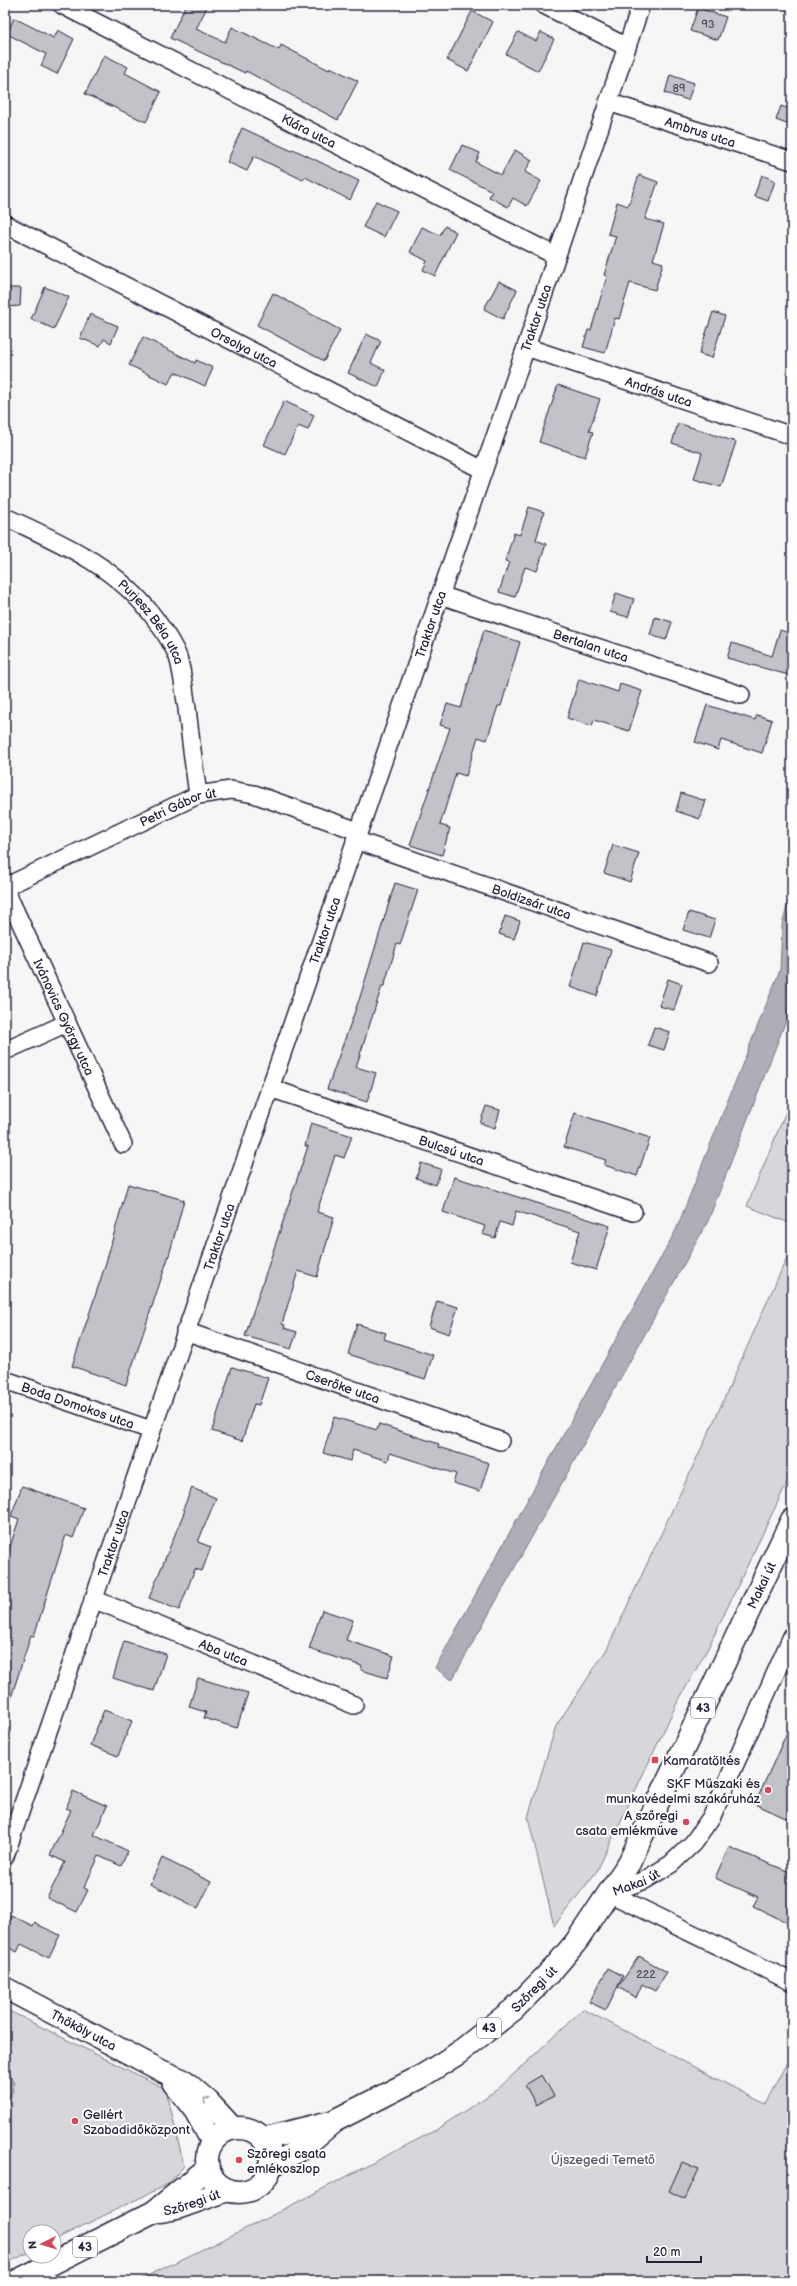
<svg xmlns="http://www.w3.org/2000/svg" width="797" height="2286" viewBox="0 0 797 2286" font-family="'Balsamiq Sans',sans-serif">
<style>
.green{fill:#d7d7db;stroke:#7c7c8b}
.water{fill:#aeaeb7;stroke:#767685}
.building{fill:#c2c2c9;stroke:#22223b}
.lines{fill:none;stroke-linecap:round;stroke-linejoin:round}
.minor-casing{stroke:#22223b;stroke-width:20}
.tertiary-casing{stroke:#22223b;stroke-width:24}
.primary-casing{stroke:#22223b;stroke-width:25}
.minor{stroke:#fff;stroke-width:17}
.tertiary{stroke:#fff;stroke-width:21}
.primary{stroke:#fff;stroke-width:22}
.oneway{stroke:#9c9ca7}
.poi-dot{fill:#d1495b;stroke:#fff;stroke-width:1.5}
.labels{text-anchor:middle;stroke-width:4;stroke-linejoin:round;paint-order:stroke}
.number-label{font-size:11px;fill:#4a4a5e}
.shield{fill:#fff;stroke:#646476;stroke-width:1}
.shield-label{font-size:12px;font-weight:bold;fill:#22223b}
.street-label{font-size:13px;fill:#22223b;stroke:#fff}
.poi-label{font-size:13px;fill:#22223b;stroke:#fff;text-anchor:start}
.park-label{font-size:13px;fill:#58586b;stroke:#fff}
</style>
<rect width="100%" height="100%" fill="#f6f6f7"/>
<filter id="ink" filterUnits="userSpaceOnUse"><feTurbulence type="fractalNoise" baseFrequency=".025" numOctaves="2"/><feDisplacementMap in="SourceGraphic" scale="8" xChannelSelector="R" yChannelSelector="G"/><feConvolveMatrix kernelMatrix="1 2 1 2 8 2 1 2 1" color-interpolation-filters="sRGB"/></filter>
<g filter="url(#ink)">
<g class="green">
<polygon points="792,1097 792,1224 747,1206"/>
<polygon points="792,1246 792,1472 708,1648 676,1705 597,1871 554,1926 528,1817 556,1726 607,1649 716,1417"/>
<polygon points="5,2009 166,2089 184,2166 168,2184 54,2240 54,2232 30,2232 30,2252 5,2264"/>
<polygon points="583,2009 765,2104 792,2053 792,2281 137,2281 259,2222 434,2131 498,2089"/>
</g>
<g class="water">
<polygon points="792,886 792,1005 708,1221 452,1680 435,1668 676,1230 780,970 782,926"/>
<polygon points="5,2065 14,2084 9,2103 5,2106"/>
</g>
<g class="building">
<polygon points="186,5 208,5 196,29 225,42 232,27 279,50 281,45 329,70 330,67 358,81 338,120 246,71 245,73 170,38"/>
<polygon points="698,8 726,17 718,40 690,31"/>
<polygon points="472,11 493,22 468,71 447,60"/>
<polygon points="14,18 54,38 58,30 74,39 57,74 41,66 46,54 7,34"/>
<polygon points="518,32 536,41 541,32 554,39 538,71 506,54"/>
<polygon points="104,55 128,67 125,73 161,92 146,122 85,94"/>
<polygon points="670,75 694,83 688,100 665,93"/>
<polygon points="781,106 792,110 792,126 776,120"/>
<polygon points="242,128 292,151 293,149 359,181 350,200 305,177 303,180 254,156 247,171 227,162"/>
<polygon points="462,145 480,153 476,162 501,175 515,150 532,160 525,172 541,181 527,206 513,198 508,207 489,197 492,191 450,170"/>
<polygon points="639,175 658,182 645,219 664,224 653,260 663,263 655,290 630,283 619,319 615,318 605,353 583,347 588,330 591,330 607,276 604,275 616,236 608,234 617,202 628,206"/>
<polygon points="762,175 775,181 768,201 754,196"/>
<polygon points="376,201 397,211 384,237 363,227"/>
<polygon points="445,226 456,232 435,276 423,270 427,261 410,252 422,227 440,235"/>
<polygon points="499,281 517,290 503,319 484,309"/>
<polygon points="45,287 69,297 54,329 31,319"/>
<polygon points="5,288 21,288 20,306 5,307"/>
<polygon points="273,293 340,330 324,361 257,325"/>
<polygon points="713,312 725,316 712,358 699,354"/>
<polygon points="90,314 118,326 111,343 104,339 100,346 80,338"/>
<polygon points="366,334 381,341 371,363 385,370 378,387 348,373"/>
<polygon points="143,337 195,363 196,360 213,368 205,386 175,372 168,384 129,365"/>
<polygon points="558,385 600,399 589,431 593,432 585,457 539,442"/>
<polygon points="284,401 314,415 308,430 298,426 285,454 264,445"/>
<polygon points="678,423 736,442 721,487 694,479 702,453 672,443"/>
<polygon points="529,507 544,512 536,540 546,544 537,571 525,567 515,597 499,592 509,562 505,561 514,533 520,535"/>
<polygon points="616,593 634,599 628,617 610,612"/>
<polygon points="655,617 672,622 666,640 650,635"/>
<polygon points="484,630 520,642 501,706 498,706 487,740 478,737 466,776 456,773 440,825 450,828 442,855 410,845 450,728 440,725 447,704 461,708"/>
<polygon points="780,630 792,634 792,676 727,658 732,643 772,656"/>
<polygon points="579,679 618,692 620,684 642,691 629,731 594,720 592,726 567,718"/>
<polygon points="707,705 755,720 757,715 772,720 762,753 721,740 718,750 695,742"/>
<polygon points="681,793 706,801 700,819 676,811"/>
<polygon points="613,845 639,853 630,882 604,873"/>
<polygon points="395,883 418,890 400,945 397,944 384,986 382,986 356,1067 376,1073 367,1102 327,1089 360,997"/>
<polygon points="689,912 715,920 709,938 683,930"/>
<polygon points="505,916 520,921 514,939 499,934"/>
<polygon points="584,942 611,950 597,996 570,987"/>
<polygon points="668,979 682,984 674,1010 659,1006"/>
<polygon points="654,1027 670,1032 664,1050 648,1045"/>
<polygon points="486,1106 500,1110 495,1128 480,1123"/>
<polygon points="575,1113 650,1138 637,1176 604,1165 606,1160 564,1147"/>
<polygon points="311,1123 352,1136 344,1158 335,1155 317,1212 334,1217 317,1277 298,1271 282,1324 285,1325 284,1328 297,1332 291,1349 245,1336 308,1146 305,1146"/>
<polygon points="421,1163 441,1169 436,1185 416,1178"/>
<polygon points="454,1177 610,1226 596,1270 570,1262 580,1231 516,1211 512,1226 500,1222 495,1238 482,1234 485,1226 443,1212"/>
<polygon points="128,1184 184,1200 170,1252 126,1385 72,1366 105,1266"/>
<polygon points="437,1301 458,1307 449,1334 429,1327"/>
<polygon points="357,1324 386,1333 384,1339 433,1355 425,1379 348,1354"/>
<polygon points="232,1367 268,1378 259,1405 254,1404 242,1441 212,1431"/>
<polygon points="334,1417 377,1430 379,1424 439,1444 438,1447 489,1463 480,1491 453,1483 456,1474 390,1453 388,1461 353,1450 350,1461 323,1453"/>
<polygon points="22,1486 84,1508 73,1538 66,1535 34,1636 31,1635 8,1707 5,1706 5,1562 19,1519 11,1516"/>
<polygon points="192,1488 216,1498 198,1542 211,1547 202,1571 195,1569 179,1610 149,1598 185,1510 183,1509"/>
<polygon points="322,1610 353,1620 346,1640 394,1656 387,1678 361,1670 362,1666 309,1649"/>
<polygon points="124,1641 166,1654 154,1691 113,1678"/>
<polygon points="198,1678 248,1693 237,1728 204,1718 206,1712 189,1707"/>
<polygon points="104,1710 132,1721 118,1756 90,1745"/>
<polygon points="792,1721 792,1821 755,1804"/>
<polygon points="73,1791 107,1806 94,1835 128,1851 121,1866 99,1856 84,1888 88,1890 77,1912 47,1898 65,1862 50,1855 71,1810 66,1808"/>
<polygon points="729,1847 792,1873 792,1925 753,1906 758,1897 715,1878"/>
<polygon points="162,1858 211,1882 198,1908 150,1884"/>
<polygon points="11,1915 33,1926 34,1923 60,1935 49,1958 21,1944 17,1952 5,1946 5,1928"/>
<polygon points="639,1956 667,1972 655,1991 642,1984 636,1998 618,1987"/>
<polygon points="608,1968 623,1976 606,2010 589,2002"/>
<polygon points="542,2075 554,2096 536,2105 525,2085"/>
<polygon points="682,2162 699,2169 685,2199 669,2191"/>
</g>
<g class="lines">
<g class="minor-casing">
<g id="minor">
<path id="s1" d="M62,5l494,251"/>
<polyline points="544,5 627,47"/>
<path id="s2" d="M608,102l184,59"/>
<path id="s3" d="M5,224l478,246"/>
<path id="s4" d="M526,347l266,89"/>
<path id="s5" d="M5,517c57,26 113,50 151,103 8,11 17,24 22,37 5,16 6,34 9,51 3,29 7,58 11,87"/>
<path id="s6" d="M440,595l301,100"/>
<path id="s7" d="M355,840l354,123"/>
<path id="s8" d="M5,887l193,-92 33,-5 23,4 104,37"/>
<path id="s9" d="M5,889l118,255"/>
<polyline points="5,1051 67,1023"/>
<path id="s10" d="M270,1088l363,124"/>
<path id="s11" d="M185,1331l315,110"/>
<path id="s12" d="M5,1380l146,50"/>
<path id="s13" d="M93,1599l261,106"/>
<path id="s14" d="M5,1856l521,-1509 115,-342"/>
<path id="s15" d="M609,1893l36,-13 26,-16 22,-21 19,-27 80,-180"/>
<polyline points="609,1893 792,1982"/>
</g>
</g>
<g class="tertiary-casing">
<g id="tertiary">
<path id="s16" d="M5,1988l157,83 23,10 24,21 24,26"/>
<polyline points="173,2083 195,2111 212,2142"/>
</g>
</g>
<g class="primary-casing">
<g id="primary">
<circle cx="239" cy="2160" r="32"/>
<polyline points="263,2139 327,2123"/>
<path id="s17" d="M269,2167l32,-18 33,-28 88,-45 35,-22 57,-45 40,-41 22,-26 53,-79 163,-343"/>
<path id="s18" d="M161,2211l16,-3 51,-18"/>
<polyline points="17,2281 154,2212 208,2168"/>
</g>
</g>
<use href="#minor" class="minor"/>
<use href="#tertiary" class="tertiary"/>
<use href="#primary" class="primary"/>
</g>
<defs><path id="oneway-chevron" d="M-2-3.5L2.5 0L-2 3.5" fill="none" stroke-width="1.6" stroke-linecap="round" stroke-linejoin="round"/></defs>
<use class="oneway" href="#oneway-chevron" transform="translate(206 2100) rotate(-137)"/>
</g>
<g class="poi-dot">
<rect x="651" y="1756" width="8" height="8" rx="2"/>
<circle cx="768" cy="1790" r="4"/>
<circle cx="686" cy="1822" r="4"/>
<circle cx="75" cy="2121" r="4"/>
<circle cx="239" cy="2160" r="4"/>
</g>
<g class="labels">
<g class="number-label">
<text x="708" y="28">93</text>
<text x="679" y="92">89</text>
<text x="646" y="1978">222</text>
</g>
<g class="shield">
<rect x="691" y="1698" width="24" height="20" rx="3"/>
<rect x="477" y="2018" width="24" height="20" rx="3"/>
<rect x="73" y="2237" width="24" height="20" rx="3"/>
</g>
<g class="shield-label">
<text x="703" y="1712">43</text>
<text x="489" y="2032">43</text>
<text x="85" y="2251">43</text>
</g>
<g class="street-label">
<text dy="5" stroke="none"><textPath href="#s1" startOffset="277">Klára utca</textPath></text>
<text dy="5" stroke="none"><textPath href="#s2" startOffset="97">Ambrus utca</textPath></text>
<text dy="5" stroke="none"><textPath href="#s14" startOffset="1627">Traktor utca</textPath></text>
<text dy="5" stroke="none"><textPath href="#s3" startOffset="269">Orsolya utca</textPath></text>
<text dy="5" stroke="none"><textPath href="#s4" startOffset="140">András utca</textPath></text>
<text dy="5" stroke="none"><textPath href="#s5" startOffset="184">Purjesz Béla utca</textPath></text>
<text dy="5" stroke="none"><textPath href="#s14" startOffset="1303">Traktor utca</textPath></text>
<text dy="5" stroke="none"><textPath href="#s6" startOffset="159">Bertalan utca</textPath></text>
<text dy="5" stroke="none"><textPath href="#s8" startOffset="191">Petri Gábor út</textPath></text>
<text dy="5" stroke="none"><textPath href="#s7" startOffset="187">Boldizsár utca</textPath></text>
<text dy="5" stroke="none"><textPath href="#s14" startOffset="979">Traktor utca</textPath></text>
<text dy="5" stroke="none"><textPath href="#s9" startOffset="141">Ivánovics György utca</textPath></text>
<text dy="5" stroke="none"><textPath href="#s10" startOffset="192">Bulcsú utca</textPath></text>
<text dy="5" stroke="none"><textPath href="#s14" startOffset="655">Traktor utca</textPath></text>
<text dy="5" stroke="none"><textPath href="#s11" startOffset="167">Cserőke utca</textPath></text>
<text dy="5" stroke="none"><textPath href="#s12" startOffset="77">Boda Domokos utca</textPath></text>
<text dy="5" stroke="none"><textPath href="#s14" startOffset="331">Traktor utca</textPath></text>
<text dy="5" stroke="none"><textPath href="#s17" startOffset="787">Makai út</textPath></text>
<text dy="5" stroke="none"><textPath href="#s13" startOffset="141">Aba utca</textPath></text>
<text dy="5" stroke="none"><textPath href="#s15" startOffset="29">Makai út</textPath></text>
<text dy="5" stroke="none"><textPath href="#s17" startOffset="321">Szőregi út</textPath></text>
<text dy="5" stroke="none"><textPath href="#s16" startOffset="89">Thököly utca</textPath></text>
<text dy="5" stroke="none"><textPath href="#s18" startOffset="32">Szőregi út</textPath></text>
</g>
<g class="poi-label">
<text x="663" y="1765">Kamaratöltés</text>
<text x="760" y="1788" text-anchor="end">SKF Műszaki és<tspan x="760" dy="15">munkavédelmi szakáruház</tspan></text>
<text x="678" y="1820" text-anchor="end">A szőregi<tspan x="678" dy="15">csata emlékműve</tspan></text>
<text x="83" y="2119">Gellért<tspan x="83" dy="15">Szabadidőközpont</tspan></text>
<text x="247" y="2158">Szőregi csata<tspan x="247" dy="15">emlékoszlop</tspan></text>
</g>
<g class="park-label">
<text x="603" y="2164">Újszegedi Temető</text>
</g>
</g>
<rect width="797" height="2286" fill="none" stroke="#fff" stroke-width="20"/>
<rect x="10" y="10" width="777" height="2266" fill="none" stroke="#22223b" stroke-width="1.5" filter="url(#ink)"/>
<g transform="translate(42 2244) rotate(265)"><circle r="19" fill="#ffffff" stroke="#a7a7b1"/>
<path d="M0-3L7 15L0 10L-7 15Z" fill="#d1495b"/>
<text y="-6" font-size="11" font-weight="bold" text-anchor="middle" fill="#22223b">N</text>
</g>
<path d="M647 2256v6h54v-6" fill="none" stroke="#22223b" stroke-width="2"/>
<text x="653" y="2256" font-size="12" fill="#22223b" stroke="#ffffff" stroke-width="3" paint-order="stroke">20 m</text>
</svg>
